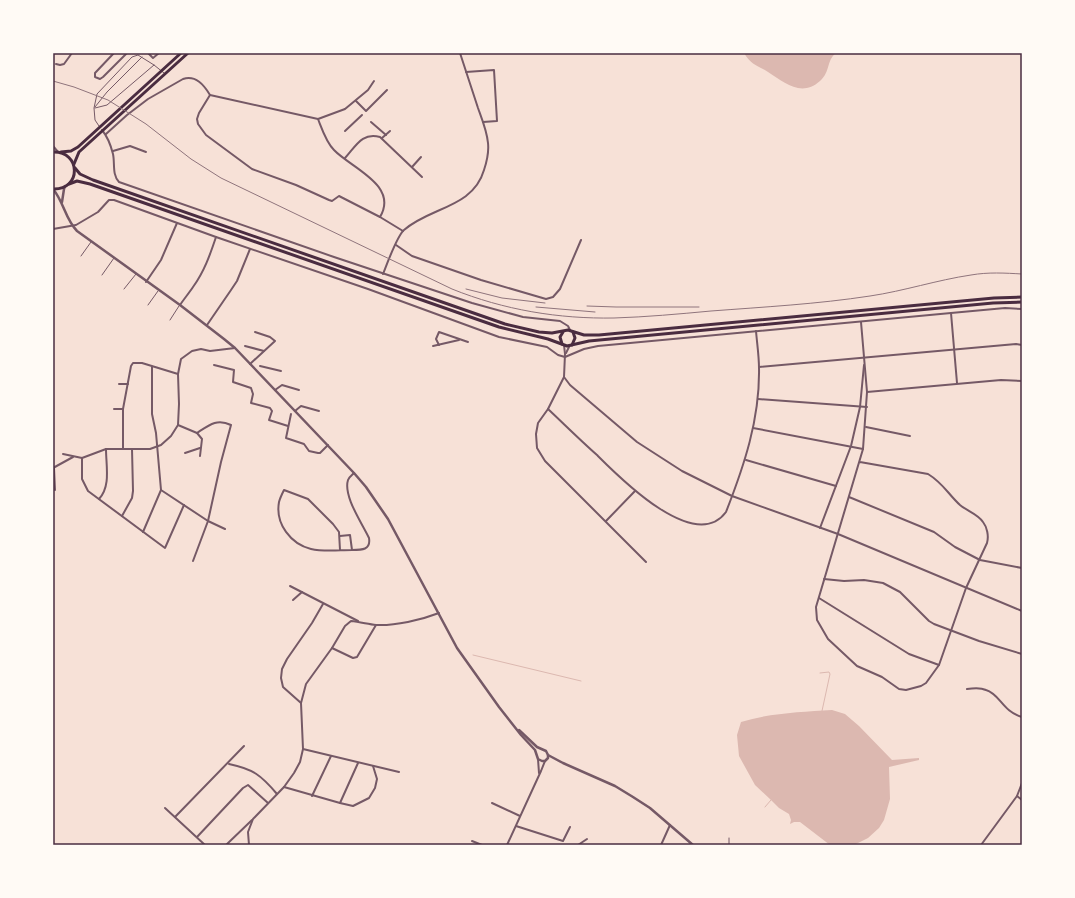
<svg xmlns="http://www.w3.org/2000/svg" width="1075" height="898" viewBox="0 0 1075 898" font-family="'Roboto Serif',serif">
<style>
.water{fill:#dcb8b0}
.lines{fill:none;stroke-linecap:round;stroke-linejoin:round}
.stream{stroke:#dcb8b0;stroke-width:1}
.service{stroke:#755966;stroke-width:1}
.minor{stroke:#755966;stroke-width:2}
.tertiary{stroke:#755966;stroke-width:2.5}
.secondary{stroke:#4a2c40;stroke-width:3}
.rail{stroke:#8f747c;stroke-width:1}
.neatline{fill:none;stroke:#4a2c40;stroke-width:1.5}
</style>
<rect width="100%" height="100%" fill="#f7e1d7"/>
<g class="water">
<path d="M744,53h92c-10,8 -5,18 -16,28 -19,17 -36,1 -52,-9 -11,-7 -17,-7 -24,-19z"/>
<path d="M832,710l13,4 14,12 33,34 27,-2v2l-30,7 1,32 -6,21 -5,8 -11,10 -14,7h-24l-30,-23h-6l-4,2 1,-4 -2,-6 -10,-6 -8,-8 -16,-15 -16,-29 -2,-21 4,-13c29,-9 60,-10 91,-12z"/>
</g>
<g class="lines">
<g class="stream">
<polyline points="473,655 581,681"/>
<polyline points="820,673 829,672 830,674 822,711"/>
<polyline points="765,807 771,800"/>
</g>
<g class="service">
<polyline points="95,107 107,92 142,57"/>
<polyline points="95,108 107,105 154,65"/>
<polyline points="99,126 95,120 94,108 97,94 132,57 138,55 154,65 164,73"/>
<polyline points="81,256 91,242"/>
<polyline points="102,275 114,258"/>
<polyline points="124,289 136,274"/>
<polyline points="148,305 158,291"/>
<polyline points="170,320 179,306"/>
<polyline points="729,845 729,838"/>
</g>
<g class="minor">
<polyline points="114,53 95,73 95,77 100,79 103,77 127,53"/>
<polyline points="148,53 153,58 159,53"/>
<polyline points="56,64 60,65 64,64 72,53"/>
<polyline points="466,72 494,70 497,121 483,122"/>
<polyline points="210,95 199,113 197,119 198,124 206,135 252,169 296,185 329,200 332,201 339,196 380,217 403,231"/>
<polyline points="356,101 366,111 387,90"/>
<polyline points="318,119 345,109 368,90 374,81"/>
<polyline points="371,122 386,135"/>
<path d="M102,130c5,6 9,16 11,24 2,9 -1,21 6,28l215,75 138,46 51,14 37,4 8,5 2,4"/>
<polyline points="345,131 362,115"/>
<path d="M106,134l21,-19 21,-16 35,-20c13,-4 21,6 27,16l108,24c4,10 8,23 16,31 17,18 65,35 46,67"/>
<polyline points="382,138 390,131"/>
<polyline points="53,146 58,152"/>
<polyline points="113,151 130,146 146,152"/>
<path d="M345,158c11,-12 17,-26 35,-21l42,40"/>
<polyline points="412,167 421,157"/>
<polyline points="53,229 76,225 98,212 109,200 114,200 216,237 368,289 499,337 547,347 558,355 565,357 584,349 598,346 951,313 1005,308 1022,309"/>
<polyline points="396,245 412,256 481,280 546,299 553,297 560,289 581,240"/>
<path d="M383,274c4,-10 14,-38 21,-44 26,-23 69,-22 80,-60 3,-9 5,-18 4,-27 -1,-12 -6,-24 -10,-35 -6,-18 -12,-37 -18,-55"/>
<polyline points="146,282 161,260 177,223"/>
<path d="M180,305c4,-6 9,-12 13,-18 11,-15 17,-32 23,-50"/>
<polyline points="951,313 957,383"/>
<polyline points="207,325 231,290 237,281 250,249"/>
<polyline points="439,345 436,339 439,332 468,342"/>
<polyline points="564,345 565,354 564,377 570,385 637,442 682,471 732,496 838,534 1022,611"/>
<polyline points="245,346 264,351"/>
<polyline points="433,346 459,340"/>
<polyline points="566,353 570,345"/>
<polyline points="250,364 275,341 270,337 255,332"/>
<polyline points="214,365 234,370 233,382 251,388 253,394 251,403 270,408 272,411 269,420 288,426"/>
<polyline points="260,366 281,371"/>
<polyline points="152,367 152,414 156,433 161,490 208,521 225,529"/>
<polyline points="759,367 1016,344 1022,345"/>
<polyline points="564,377 548,409 538,423 536,434 537,448 545,461 646,562"/>
<polyline points="119,384 128,384"/>
<polyline points="275,390 282,385 299,390"/>
<polyline points="867,392 1001,380 1022,381"/>
<polyline points="758,399 867,407"/>
<polyline points="114,409 123,409"/>
<path d="M548,409c16,15 32,31 49,46 23,23 98,99 129,57 18,-46 34,-93 33,-144 0,-12 -2,-25 -3,-37"/>
<polyline points="295,411 301,406 319,411"/>
<polyline points="291,414 286,438 304,444 309,451 318,453 320,453 328,445"/>
<path d="M178,425l19,8c12,-8 20,-15 34,-8l-10,37 -13,59 -15,40"/>
<polyline points="866,427 910,436"/>
<polyline points="753,428 863,449"/>
<polyline points="197,433 202,439 200,456"/>
<polyline points="123,449 123,409 131,366 133,363 142,363 178,374"/>
<polyline points="185,453 200,448"/>
<polyline points="63,454 82,458 106,449 150,449 161,445 171,436 178,425 179,404 178,374 181,359 192,351 201,349 210,351 235,348"/>
<polyline points="82,458 82,479 88,491 165,548 184,505"/>
<polyline points="746,460 836,486"/>
<path d="M860,462l68,12c15,9 20,20 32,31 7,6 18,9 23,17 4,5 6,14 4,21l-21,45 -27,77 -13,18 -5,3 -15,4 -7,-1 -17,-12 -25,-11 -29,-27 -11,-19 -1,-13 47,-158 4,-57 -6,-70"/>
<polyline points="53,468 73,457"/>
<polyline points="54,468 55,490"/>
<polyline points="849,497 934,532 955,547 980,560 1022,568"/>
<path d="M99,499c12,-13 7,-33 7,-50"/>
<polyline points="122,516 132,498 133,491 132,449"/>
<polyline points="606,521 635,491"/>
<polyline points="820,528 851,446 860,407 864,365"/>
<polyline points="143,532 161,490"/>
<path d="M340,536l10,-1 2,15c-13,0 -28,2 -41,-1 -20,-5 -36,-25 -32,-47 1,-4 3,-8 5,-12l24,9 25,25 6,8 1,18"/>
<path d="M352,550c10,0 19,0 17,-12 -7,-15 -26,-42 -21,-58 1,-3 4,-5 6,-7"/>
<polyline points="824,579 844,581 864,580 883,583 900,592 929,621 934,624 979,641 1022,654"/>
<polyline points="290,586 358,621"/>
<polyline points="819,598 909,654 939,665"/>
<polyline points="293,600 302,592"/>
<polyline points="332,648 353,658 357,657 376,625"/>
<path d="M967,689c6,-1 13,-2 19,1 14,4 16,21 36,27"/>
<polyline points="301,703 283,687 281,678 282,669 287,659 312,623 323,604"/>
<polyline points="303,749 399,772"/>
<polyline points="538,759 539,773"/>
<path d="M229,764c24,5 32,11 48,30"/>
<polyline points="284,787 340,803 353,806 369,798 375,788 377,779 373,766"/>
<polyline points="312,796 331,756"/>
<polyline points="1017,796 1022,800"/>
<polyline points="340,803 358,763"/>
<polyline points="492,803 520,816"/>
<polyline points="165,808 205,845"/>
<polyline points="175,817 244,746"/>
<polyline points="516,826 563,841 570,827"/>
<polyline points="197,837 243,788 248,785 268,803"/>
<polyline points="472,841 482,845"/>
<polyline points="226,845 252,820"/>
<path d="M249,845l-1,-13 5,-13 31,-32 10,-14 6,-11 3,-13 -2,-46 5,-19 26,-36 13,-22 6,-5c9,1 17,3 25,4 19,1 45,-5 63,-12"/>
<polyline points="507,845 541,771 545,761"/>
<polyline points="578,845 587,839"/>
<polyline points="661,845 670,825"/>
<polyline points="981,845 1017,796 1022,783"/>
</g>
<g class="tertiary">
<path d="M53,189c11,13 12,30 24,42l103,74 44,34 11,9 119,125 12,14 22,32 69,129 42,59 22,28 14,15 3,9 4,2h3l3,-3v-3"/>
<polyline points="62,202 64,189 65,186"/>
<polyline points="519,730 537,747 546,751 548,755 563,763 615,786 633,797 650,808 693,845"/>
</g>
<g class="secondary">
<path d="M53,152c28,-1 29,38 0,37"/>
<polyline points="61,152 71,151 78,147 181,53"/>
<polyline points="74,164 79,152 188,53"/>
<polyline points="75,168 80,174 93,180 485,317 505,324 539,332 552,333 568,330 584,335 599,335 994,298 1022,297"/>
<polyline points="69,184 77,181 90,184 499,327 548,339 567,346 589,341 993,303 1022,302"/>
<polyline points="562,344 560,337 563,332"/>
<polyline points="572,345 575,338 573,332"/>
</g>
<g class="rail">
<path d="M53,81l21,6 34,13 38,24 45,35 30,19 231,111c52,21 107,30 162,29 32,-1 65,-4 97,-7 53,-4 107,-7 159,-15 34,-5 67,-16 101,-21 17,-3 34,-2 51,-1"/>
<polyline points="466,289 502,298 545,303"/>
<polyline points="587,306 616,307 699,307"/>
<polyline points="536,307 595,312"/>
</g>
</g>
<rect width="1075" height="898" fill="none" stroke="#fffaf5" stroke-width="108"/>
<rect x="54" y="54" width="967" height="790" class="neatline"/>
</svg>
